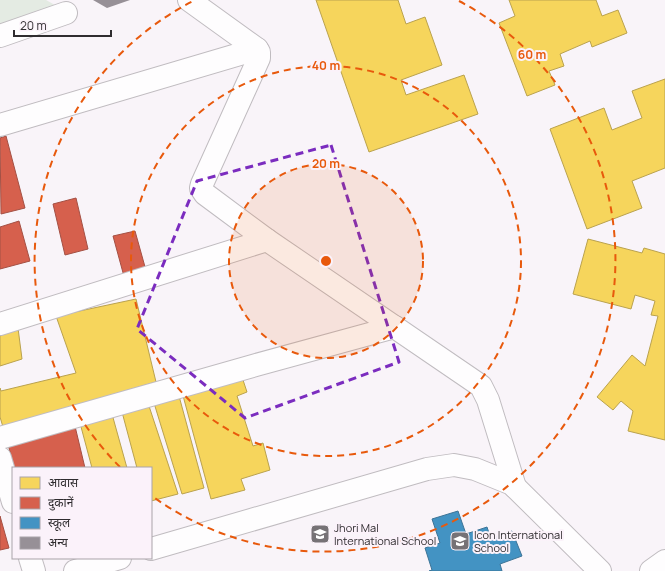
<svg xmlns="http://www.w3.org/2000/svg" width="665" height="571" viewBox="0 0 665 571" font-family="Manrope,'Noto Sans Devanagari',sans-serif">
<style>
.green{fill:#e4ebe3}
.homes{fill:#f6d55c;stroke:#baa24e}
.shops{fill:#d6604d;stroke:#a45044}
.schools{fill:#4393c3;stroke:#3d7497}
.building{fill:#979097}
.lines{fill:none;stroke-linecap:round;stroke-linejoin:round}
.street-casing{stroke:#c0bcc0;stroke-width:24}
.street{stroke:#fefdfe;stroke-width:22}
.marked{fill:none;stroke:#7b2cbf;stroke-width:3;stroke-dasharray:8 5;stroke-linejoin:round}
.ring{fill:none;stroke:#e8590c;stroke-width:2;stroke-dasharray:7 5}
.labels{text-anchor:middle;stroke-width:4;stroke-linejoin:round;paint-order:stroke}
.poi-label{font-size:11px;fill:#2f2c2f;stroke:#fbf2fa;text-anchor:start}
.centre{fill:#e8590c;stroke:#fbf2fa;stroke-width:2}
.ring-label{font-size:12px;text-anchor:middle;font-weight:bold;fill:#e8590c;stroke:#fbf2fa;stroke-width:4;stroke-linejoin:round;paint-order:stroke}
</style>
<rect width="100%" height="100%" fill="#f9f4f9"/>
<polygon class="green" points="0,0 46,0 73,15 0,35"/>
<g class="homes">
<polygon points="316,0 398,0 406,24 425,17 442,65 401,80 406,95 464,75 478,114 369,152"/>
<polygon points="509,0 596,0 602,16 618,10 627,33 592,47 590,41 560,54 564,66 549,71 555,85 527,96 499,23 515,16"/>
<polygon points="665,79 665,168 632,181 642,208 587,229 550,129 604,108 612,130 642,118 632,91"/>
<polygon points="588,239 642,253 644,248 665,254 665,440 628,431 633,411 621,401 613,410 597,397 632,355 645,366 658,316 651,315 655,301 635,295 631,309 573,294"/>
<polygon points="136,299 156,382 3,427 0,417 0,388 1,391 76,373 56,316"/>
<polygon points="18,328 22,359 0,366 0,334"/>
<polygon points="241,374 247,392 237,396 253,446 263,443 270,470 241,479 245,490 211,499 182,392"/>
<polygon points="179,396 204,488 182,494 154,403"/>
<polygon points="148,403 178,494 151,501 151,468 137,468 122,412"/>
<polygon points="112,414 127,468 92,468 80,423"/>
</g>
<g class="shops">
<polygon points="6,136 25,208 1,214 0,138"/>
<polygon points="76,198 88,249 65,255 53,204"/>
<polygon points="19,221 30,261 0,269 0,227"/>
<polygon points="135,231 147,274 125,280 113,236"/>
<polygon points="74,422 85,468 14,468 7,440"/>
<polygon points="0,516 9,548 0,550"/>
</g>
<polygon class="schools" points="458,511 466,534 487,527 491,539 512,531 522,556 500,564 502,571 429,571 432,570 425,548 440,543 432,519"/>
<polygon class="building" points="93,0 130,0 107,8"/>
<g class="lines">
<g class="street-casing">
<g id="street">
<polyline points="189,0 257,49 259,52 259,58 202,184 201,188 205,194 267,240 481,386 488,400 515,487"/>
<polyline points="0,36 66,13"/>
<polyline points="0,125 257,49"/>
<polyline points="0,324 267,240"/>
<polyline points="0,438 256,365 395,327"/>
<polyline points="0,458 13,502"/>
<polyline points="151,549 427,469 454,465 475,469 512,484 600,571"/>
<polyline points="30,558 34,571"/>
<polyline points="75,571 120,558"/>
<polyline points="651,571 665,561"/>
</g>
</g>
<use href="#street" class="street"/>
</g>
<path class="marked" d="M331,145l68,217 -154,56 -108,-89 60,-148z"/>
<circle cx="326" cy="261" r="97" fill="#e8590c" fill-opacity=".12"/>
<g class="ring">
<circle cx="326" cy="261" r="97"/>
<circle cx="326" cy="261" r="195"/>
<path d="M120 467A292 292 0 0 1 193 1M459 1A292 292 0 1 1 152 496"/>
</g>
<defs>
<g id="school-square" transform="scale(1)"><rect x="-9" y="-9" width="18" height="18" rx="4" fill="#767276" stroke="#fbf2fa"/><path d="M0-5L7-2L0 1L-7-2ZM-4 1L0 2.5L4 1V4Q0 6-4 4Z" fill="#fff"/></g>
</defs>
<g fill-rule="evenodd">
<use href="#school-square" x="320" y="534"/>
<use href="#school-square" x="460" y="541"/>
</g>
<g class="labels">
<g class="poi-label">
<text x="334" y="532">Jhori Mal<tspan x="334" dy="13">International School</tspan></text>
<text x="474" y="539">Icon International<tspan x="474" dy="13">School</tspan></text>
</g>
</g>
<circle cx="326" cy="261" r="6" class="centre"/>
<g class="ring-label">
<text x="532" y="59">60 m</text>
<text x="326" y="70">40 m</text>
<text x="326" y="168">20 m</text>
</g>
<rect x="12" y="467" width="140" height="92" fill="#fbf2fa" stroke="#a9a3a9"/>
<rect x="20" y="477" width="20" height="12" fill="#f6d55c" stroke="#a9a3a9"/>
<text x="48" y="487" font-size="12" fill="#2f2c2f">आवास</text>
<rect x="20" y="497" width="20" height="12" fill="#d6604d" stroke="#a9a3a9"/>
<text x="48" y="507" font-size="12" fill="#2f2c2f">दुकानें</text>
<rect x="20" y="517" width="20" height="12" fill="#4393c3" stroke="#a9a3a9"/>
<text x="48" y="527" font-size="12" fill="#2f2c2f">स्कूल</text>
<rect x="20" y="537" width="20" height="12" fill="#979097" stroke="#a9a3a9"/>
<text x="48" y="547" font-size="12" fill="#2f2c2f">अन्य</text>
<path d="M14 30v6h97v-6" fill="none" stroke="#2f2c2f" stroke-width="2"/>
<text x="20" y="30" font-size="12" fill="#2f2c2f" stroke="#fbf2fa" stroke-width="3" paint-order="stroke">20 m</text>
</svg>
